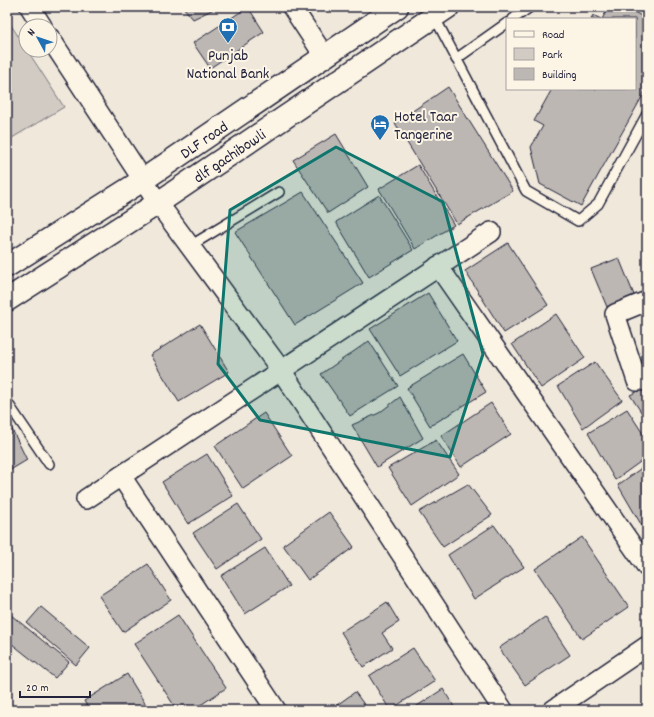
<svg xmlns="http://www.w3.org/2000/svg" width="654" height="717" viewBox="0 0 654 717" font-family="Dekko,sans-serif">
<style>
.green{fill:#d1cbc3;stroke:#7a767f}
.building{fill:#bcb7b3;stroke:#22223b}
.lines{fill:none;stroke-linecap:round;stroke-linejoin:round}
.lane-casing{stroke:#22223b;stroke-width:12}
.street-casing{stroke:#22223b;stroke-width:22}
.secondary-casing{stroke:#22223b;stroke-width:25}
.lane{stroke:#fcf5e5;stroke-width:9}
.street{stroke:#fcf5e5;stroke-width:19}
.secondary{stroke:#fcf5e5;stroke-width:22}
.marked{fill:#0f766e;fill-opacity:0.2;stroke:#0f766e;stroke-width:3;stroke-linejoin:round}
.labels{text-anchor:middle;stroke-width:4;stroke-linejoin:round;paint-order:stroke}
.poi-label{font-size:16px;fill:#22223b;stroke:#fcf5e5}
.street-label{font-size:16px;fill:#22223b;stroke:#fcf5e5}
</style>
<rect width="100%" height="100%" fill="#efe8db"/>
<filter id="ink" filterUnits="userSpaceOnUse"><feTurbulence type="fractalNoise" baseFrequency=".025" numOctaves="2"/><feDisplacementMap in="SourceGraphic" scale="8" xChannelSelector="R" yChannelSelector="G"/><feConvolveMatrix kernelMatrix="1 2 1 2 8 2 1 2 1" color-interpolation-filters="sRGB"/></filter>
<g filter="url(#ink)">
<polygon class="green" points="7,19 64,107 7,141"/>
<g class="building">
<polygon points="183,7 218,7 193,19"/>
<polygon points="248,7 264,32 210,68 193,43"/>
<polygon points="609,7 625,7 647,19 647,88 581,206 540,184 531,147 543,126 534,121 552,89 635,89 635,19 602,19"/>
<polygon points="593,15 601,19 591,19"/>
<polygon points="448,87 513,191 457,224 395,123"/>
<polygon points="336,134 368,187 328,213 293,160"/>
<polygon points="418,165 454,225 415,249 379,189"/>
<polygon points="303,192 363,283 295,325 235,232"/>
<polygon points="379,195 413,250 369,277 336,222"/>
<polygon points="647,215 647,224 643,217"/>
<polygon points="508,243 548,305 504,333 465,271"/>
<polygon points="619,258 634,295 607,307 591,269"/>
<polygon points="428,293 457,341 400,376 370,329"/>
<polygon points="556,314 585,358 541,388 512,344"/>
<polygon points="200,324 229,372 179,402 150,355"/>
<polygon points="369,341 398,386 350,416 321,374"/>
<polygon points="463,354 486,392 430,426 407,388"/>
<polygon points="595,362 622,400 583,428 558,386"/>
<polygon points="647,387 647,417 645,418 630,395"/>
<polygon points="400,397 423,438 377,467 352,425 379,413"/>
<polygon points="491,403 511,434 461,467 441,436"/>
<polygon points="627,409 647,440 647,457 615,480 588,433"/>
<polygon points="264,413 292,456 243,489 215,446"/>
<polygon points="7,419 27,460 7,472"/>
<polygon points="436,440 459,474 412,506 388,468"/>
<polygon points="207,454 233,496 188,524 162,482"/>
<polygon points="647,464 647,530 645,531 618,485"/>
<polygon points="468,484 492,515 443,547 419,512"/>
<polygon points="238,504 261,539 217,569 193,533"/>
<polygon points="329,512 354,547 308,580 283,545"/>
<polygon points="494,525 524,567 474,599 448,555"/>
<polygon points="582,537 629,607 582,639 535,569"/>
<polygon points="265,548 289,586 245,614 221,576"/>
<polygon points="148,564 171,600 123,632 99,596"/>
<polygon points="387,602 399,622 382,633 392,648 363,667 341,632"/>
<polygon points="41,607 90,648 76,665 27,623"/>
<polygon points="11,615 69,662 55,678 7,640 7,620"/>
<polygon points="178,615 226,688 193,710 177,710 134,644"/>
<polygon points="545,617 570,655 525,685 499,648"/>
<polygon points="413,648 435,681 390,710 369,676"/>
<polygon points="127,674 149,710 89,710 84,701"/>
<polygon points="443,689 456,710 411,710"/>
<polygon points="355,692 368,710 330,710"/>
</g>
<g class="lines">
<g class="lane-casing">
<g id="lane">
<polyline points="434,16 526,191 578,221 598,204 647,114"/>
<polyline points="513,19 530,7"/>
<polyline points="456,59 507,23"/>
<polyline points="190,246 279,192"/>
<polyline points="7,402 49,464"/>
</g>
</g>
<g class="street-casing">
<g id="street">
<polyline points="30,7 42,26"/>
<polyline points="292,7 325,57"/>
<polyline points="50,38 158,203 281,370 503,710"/>
<polyline points="438,266 647,567"/>
<polyline points="647,301 615,314 637,381 647,380"/>
<polyline points="121,476 276,710"/>
<polyline points="86,499 491,232"/>
<polyline points="553,710 647,646"/>
</g>
</g>
<g class="secondary-casing">
<g id="secondary">
<path id="s1" d="M7,266l136,-86 254,-173"/>
<path id="s2" d="M7,300l151,-97 290,-196"/>
</g>
</g>
<use href="#lane" class="lane"/>
<use href="#street" class="street"/>
<use href="#secondary" class="secondary"/>
</g>
</g>
<path class="marked" d="M336,147l107,55 40,152 -33,103 -190,-37 -42,-56 12,-154z"/>
<defs>
<g id="bank-pin" transform="scale(1)"><path d="M0 17L-7.5 6A9.5 9.5 0 1 1 7.5 6Z" fill="#1f6fb2" stroke="#fcf5e5"/><path d="M-6-4H6V4H-6ZM0-2.3a2.3 2.3 0 1 0 0 4.6a2.3 2.3 0 1 0 0-4.6Z" fill="#fff"/></g>
<g id="hotel-pin" transform="scale(1)"><path d="M0 17L-7.5 6A9.5 9.5 0 1 1 7.5 6Z" fill="#1f6fb2" stroke="#fcf5e5"/><path d="M-6-4.5h1.5V1H6V5H4.5V3h-9V5H-6ZM-4 0a1.8 1.8 0 1 1 3.6 0ZM.5 0V-2.5h3Q6-2.5 6 0Z" fill="#fff"/></g>
</defs>
<g fill-rule="evenodd">
<use href="#bank-pin" x="228" y="27"/>
<use href="#hotel-pin" x="380" y="124"/>
</g>
<g class="labels">
<g class="poi-label">
<text x="228" y="60">Punjab<tspan x="228" dy="18">National Bank</tspan></text>
<text x="394" y="121" text-anchor="start">Hotel Taar<tspan x="394" dy="18">Tangerine</tspan></text>
</g>
<g class="street-label">
<text dy="6" stroke="none"><textPath href="#s1" startOffset="234">DLF road</textPath></text>
<text dy="6" stroke="none"><textPath href="#s2" startOffset="265">dlf gachibowli</textPath></text>
</g>
</g>
<rect width="654" height="717" fill="none" stroke="#fcf5e5" stroke-width="24"/>
<rect x="12" y="12" width="630" height="693" fill="none" stroke="#22223b" stroke-width="1.5" filter="url(#ink)"/>
<rect x="506" y="18" width="130" height="72" fill="#fcf5e5" stroke="#a5a1a1"/>
<rect x="514" y="31" width="20" height="6" fill="#fcf5e5" stroke="#a5a1a1"/>
<text x="542" y="38" font-size="12" fill="#22223b">Road</text>
<rect x="514" y="48" width="20" height="12" fill="#d1cbc3" stroke="#a5a1a1"/>
<text x="542" y="58" font-size="12" fill="#22223b">Park</text>
<rect x="514" y="68" width="20" height="12" fill="#bcb7b3" stroke="#a5a1a1"/>
<text x="542" y="78" font-size="12" fill="#22223b">Building</text>
<g transform="translate(38 38) rotate(310)"><circle r="19" fill="#fcf5e5" stroke="#a5a1a1"/>
<path d="M0-3L7 15L0 10L-7 15Z" fill="#1f6fb2"/>
<text y="-6" font-size="11" font-weight="bold" text-anchor="middle" fill="#22223b">N</text>
</g>
<path d="M20 691v6h70v-6" fill="none" stroke="#22223b" stroke-width="2"/>
<text x="26" y="691" font-size="12" fill="#22223b" stroke="#fcf5e5" stroke-width="3" paint-order="stroke">20 m</text>
</svg>
